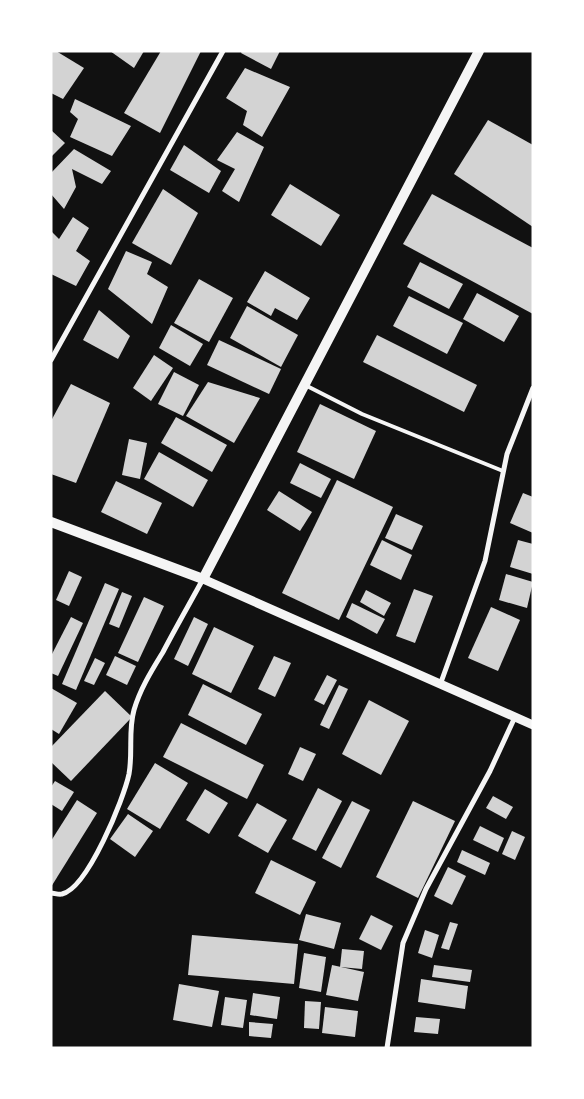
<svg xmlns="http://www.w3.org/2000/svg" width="584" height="1099" viewBox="0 0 584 1099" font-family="Cabin,sans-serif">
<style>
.building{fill:#d3d3d3}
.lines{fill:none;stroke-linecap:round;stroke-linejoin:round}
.service{stroke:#f5f5f5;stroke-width:4}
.minor{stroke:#f5f5f5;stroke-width:5}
.tertiary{stroke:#f5f5f5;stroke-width:9}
.secondary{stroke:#f5f5f5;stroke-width:10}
</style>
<rect width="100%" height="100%" fill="#111"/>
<g class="building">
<polygon points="51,51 56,51 84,68 63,99 51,93"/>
<polygon points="110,51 144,51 134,68"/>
<polygon points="161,51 201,51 160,133 124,113"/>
<polygon points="242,51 280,51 271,69 241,53"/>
<polygon points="245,68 290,87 262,137 243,125 247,111 226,98"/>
<polygon points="75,99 131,126 112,156 70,137 78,119 70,112"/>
<polygon points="488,120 533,145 533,227 454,174"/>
<polygon points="51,130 65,143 51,157"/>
<polygon points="237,132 264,147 239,202 222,191 235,169 217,160"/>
<polygon points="184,145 221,171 209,193 170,170"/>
<polygon points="74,149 111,171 102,184 72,169 76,187 64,209 51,194 51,173"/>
<polygon points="290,184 340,215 321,246 271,215"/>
<polygon points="163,189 198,213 171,265 132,243"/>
<polygon points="432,194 533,248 533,314 403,244"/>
<polygon points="73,217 89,228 76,251 90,261 76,286 51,274 51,231 59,239"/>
<polygon points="126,251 152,262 147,274 168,287 152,324 108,289"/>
<polygon points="420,262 463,284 449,309 407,287"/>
<polygon points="265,271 310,298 297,320 275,308 271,316 247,302"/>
<polygon points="199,279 233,298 209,342 174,323"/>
<polygon points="477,293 519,316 504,342 463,319"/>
<polygon points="409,296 463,323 447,354 393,326"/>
<polygon points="247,306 298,335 281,367 230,338"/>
<polygon points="99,310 130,336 118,359 83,340"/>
<polygon points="171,325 203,344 190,366 159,348"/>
<polygon points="377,335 477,385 464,412 363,362"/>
<polygon points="219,340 281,369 269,394 207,365"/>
<polygon points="154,355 173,368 151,401 133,388"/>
<polygon points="174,372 199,385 183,416 158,404"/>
<polygon points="208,382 260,398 234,443 186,416"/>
<polygon points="71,384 110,403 76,483 51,474 51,421"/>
<polygon points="320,404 376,431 354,479 297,452"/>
<polygon points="176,417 227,445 212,472 161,443"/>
<polygon points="129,439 147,443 140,479 122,475"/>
<polygon points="159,452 208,480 193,507 144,479"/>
<polygon points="300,463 331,479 321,498 290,483"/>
<polygon points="337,480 393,507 339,620 282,593"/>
<polygon points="116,481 162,503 147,534 101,512"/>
<polygon points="279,491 312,512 300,531 267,510"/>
<polygon points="523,493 533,497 533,533 510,523"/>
<polygon points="396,514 423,526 412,550 385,538"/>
<polygon points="382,540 412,555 401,580 370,565"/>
<polygon points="518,540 533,544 533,574 510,567"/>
<polygon points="69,571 82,577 69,606 56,600"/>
<polygon points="506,574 533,582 527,608 499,600"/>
<polygon points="105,583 119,589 76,690 62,684"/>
<polygon points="414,589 433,596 415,643 396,636"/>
<polygon points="366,590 391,603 384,616 360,602"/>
<polygon points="122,592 132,596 119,628 109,624"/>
<polygon points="144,597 164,606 138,662 118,653"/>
<polygon points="352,603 385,619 377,634 346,617"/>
<polygon points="491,607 520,620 498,671 468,658"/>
<polygon points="71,617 83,623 58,676 51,673 51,656"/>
<polygon points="194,617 208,624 188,666 174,659"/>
<polygon points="214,627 254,646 231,693 192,674"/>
<polygon points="115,656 136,666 127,685 106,675"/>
<polygon points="274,656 291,663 275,697 258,689"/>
<polygon points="95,658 105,663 94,685 84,681"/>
<polygon points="327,675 337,680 324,705 314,700"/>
<polygon points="203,684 262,714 246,745 188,715"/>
<polygon points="339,685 348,689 329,729 320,725"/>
<polygon points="51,688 77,703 59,734 51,729"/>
<polygon points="105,691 132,717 71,781 51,762 51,747"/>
<polygon points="369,700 409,721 381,775 342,754"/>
<polygon points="181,723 264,765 247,799 163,757"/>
<polygon points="300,747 316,754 303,781 288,774"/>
<polygon points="155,763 188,783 160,829 127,809"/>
<polygon points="55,781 74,792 62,811 51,804 51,787"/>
<polygon points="318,788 342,801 316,851 292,839"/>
<polygon points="205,789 228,803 209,834 186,820"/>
<polygon points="493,796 513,807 506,819 486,808"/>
<polygon points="77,800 97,813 51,887 51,841"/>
<polygon points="352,801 370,810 341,868 322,858"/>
<polygon points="413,801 455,821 418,898 376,877"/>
<polygon points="257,803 287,820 268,853 238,836"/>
<polygon points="128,814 153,831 135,857 110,839"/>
<polygon points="480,826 504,838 498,852 473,840"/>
<polygon points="512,831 525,837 515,860 502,854"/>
<polygon points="462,850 490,863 485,875 457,862"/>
<polygon points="271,860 316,882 300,915 255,893"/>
<polygon points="448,867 466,876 452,905 434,896"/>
<polygon points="306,914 341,923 334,949 299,940"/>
<polygon points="371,915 393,926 381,950 359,939"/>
<polygon points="450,922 458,924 449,950 441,948"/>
<polygon points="425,930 439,935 432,958 418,953"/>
<polygon points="192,935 298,944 294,984 188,975"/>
<polygon points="342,949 364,951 362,969 340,967"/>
<polygon points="304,953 326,957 321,992 299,988"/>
<polygon points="332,965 364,972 358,1001 326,995"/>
<polygon points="434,965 472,970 470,982 432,977"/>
<polygon points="421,979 468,986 465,1009 418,1002"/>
<polygon points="179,984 219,991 212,1027 173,1020"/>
<polygon points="253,993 280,997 277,1019 250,1015"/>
<polygon points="225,997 247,1000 243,1028 221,1025"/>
<polygon points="305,1001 321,1002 319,1029 304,1028"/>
<polygon points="325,1007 358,1011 355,1037 322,1033"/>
<polygon points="416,1017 440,1019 438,1034 414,1032"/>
<polygon points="249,1022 273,1024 271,1038 249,1036"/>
</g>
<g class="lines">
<polyline class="service" points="305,385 362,414 503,471"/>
<g class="minor">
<polyline points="51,360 223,51"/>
<polyline points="440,685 485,561 507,454 533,388"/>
<path d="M51,893c3,0 8,2 11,1 26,-6 62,-96 67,-120 4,-22 -1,-43 5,-64 6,-21 18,-40 29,-58 13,-25 27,-49 40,-73"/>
<polyline points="387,1048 403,943 426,889 490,771 515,717"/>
</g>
<polyline class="tertiary" points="203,579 533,725"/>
<polyline class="secondary" points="51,522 203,579 479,51"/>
</g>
<rect width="584" height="1099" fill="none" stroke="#ffffff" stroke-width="105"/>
</svg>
